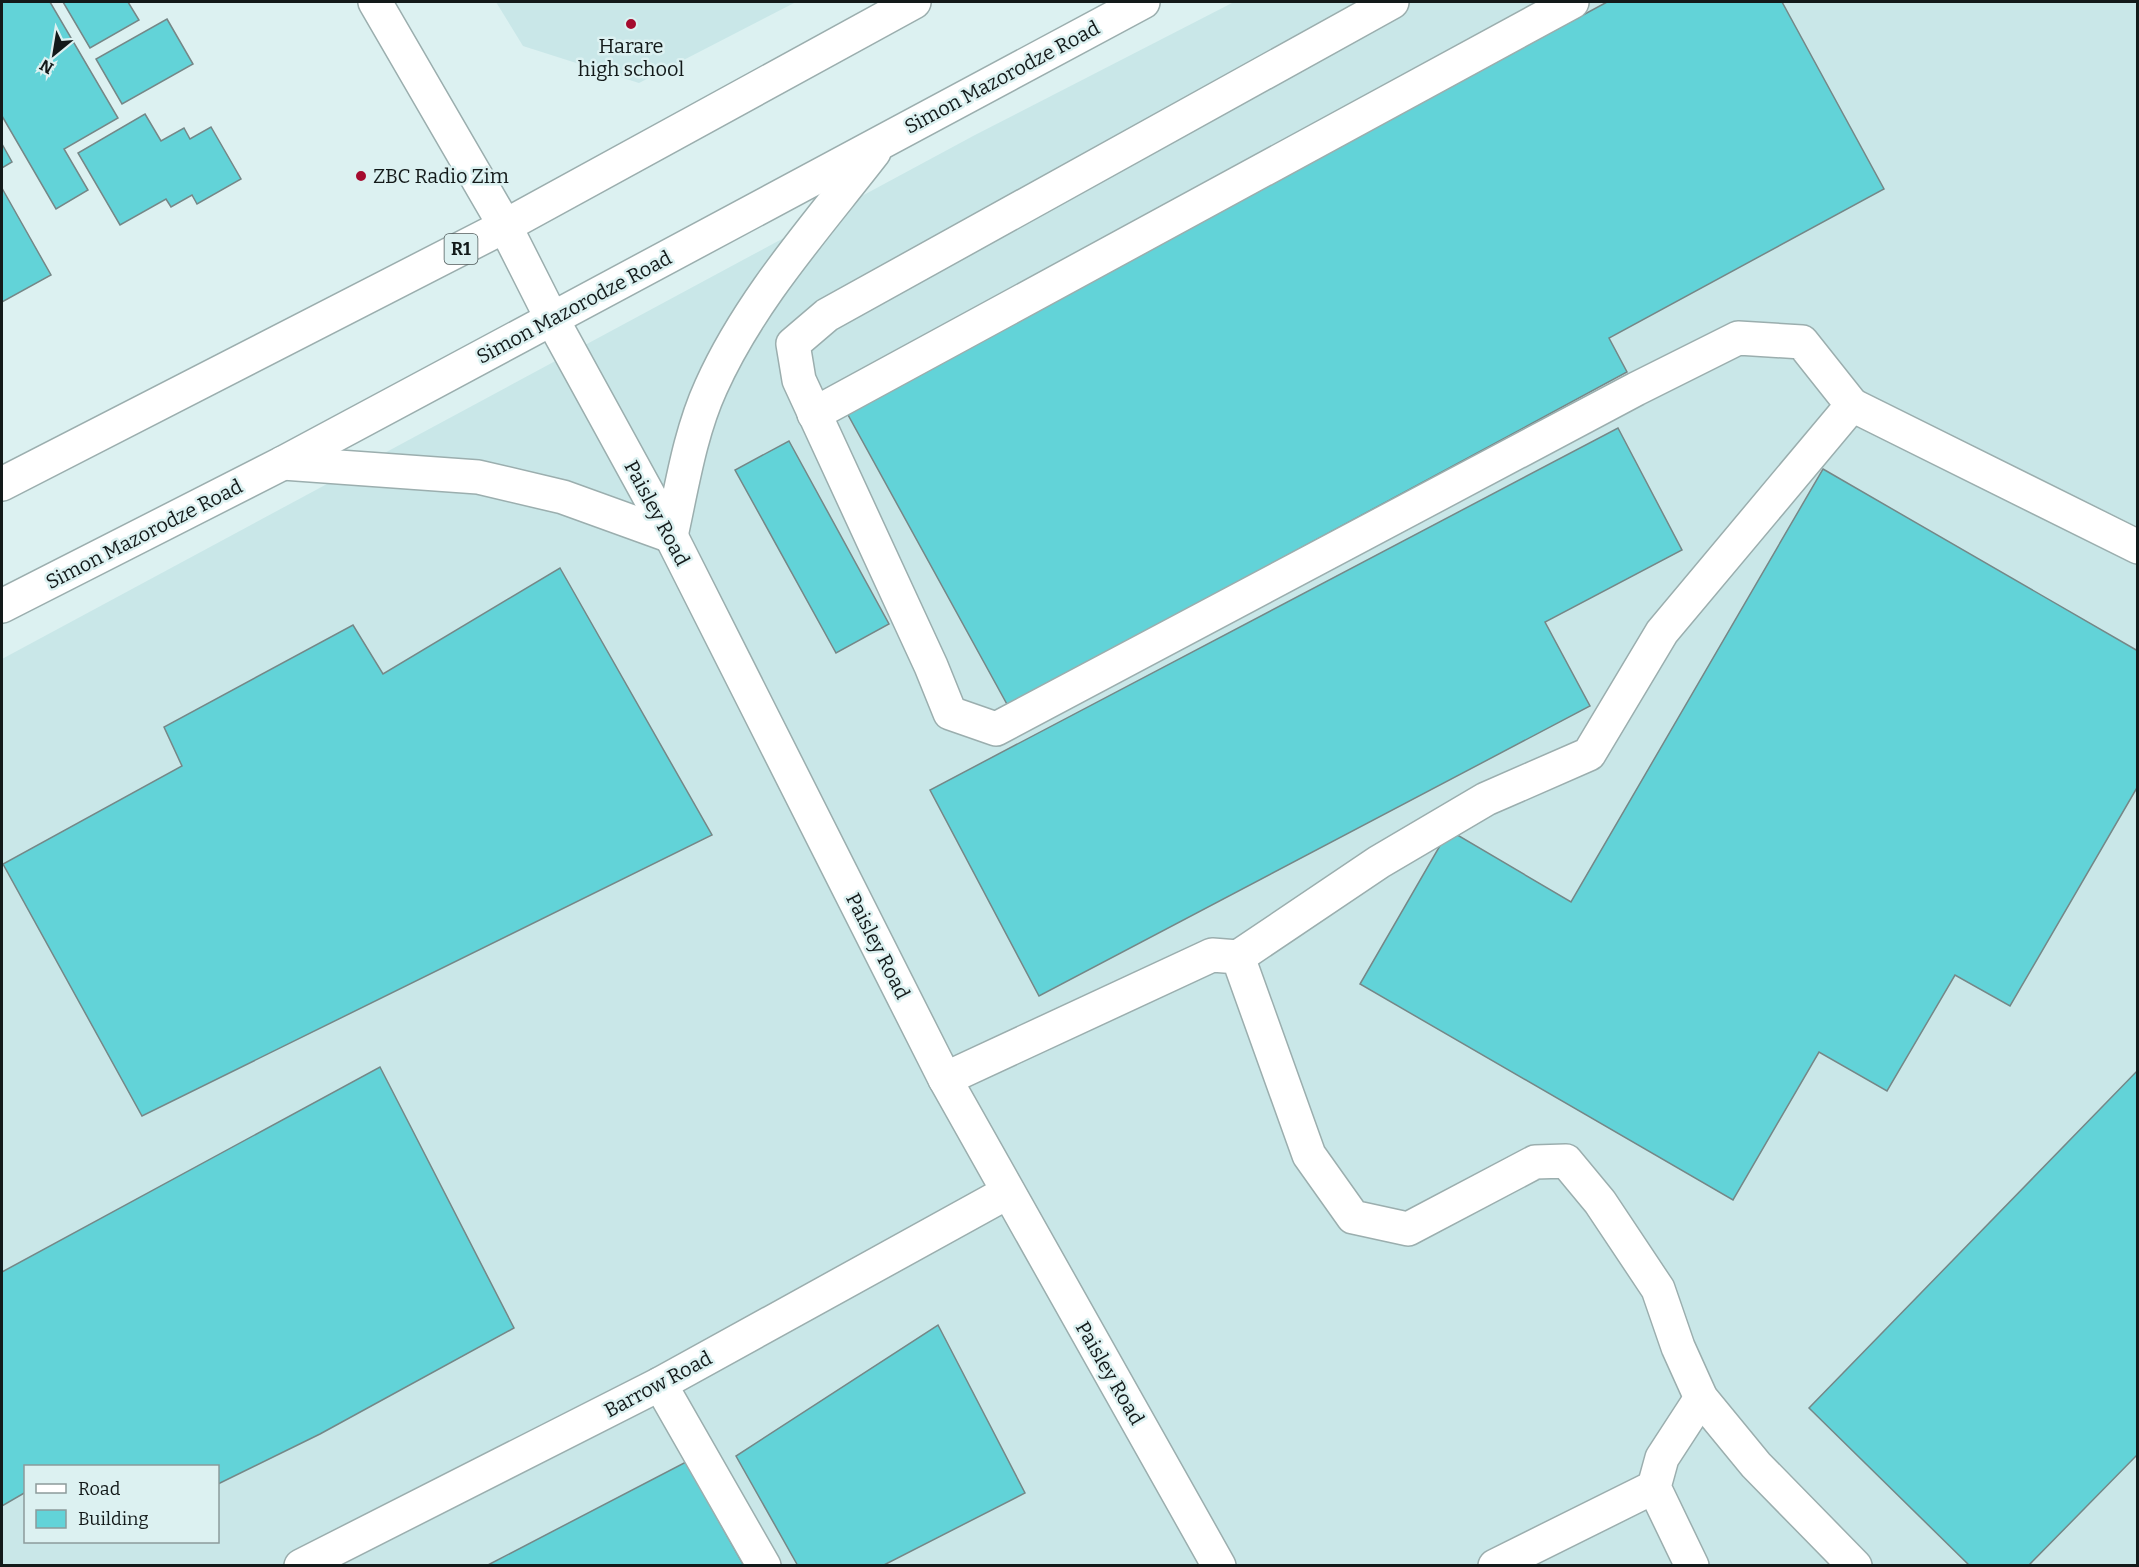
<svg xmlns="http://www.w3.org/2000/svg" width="2139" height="1567" viewBox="0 0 2139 1567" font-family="Bitter,serif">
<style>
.built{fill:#c9e7e8;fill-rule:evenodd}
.building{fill:#62d3d8;stroke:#758787;stroke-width:1.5}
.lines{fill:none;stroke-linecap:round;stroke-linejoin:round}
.minor-casing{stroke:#9baeae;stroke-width:36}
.major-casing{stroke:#9baeae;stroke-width:36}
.highway-casing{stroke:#9baeae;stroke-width:36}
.minor{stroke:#fff;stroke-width:33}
.major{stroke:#fff;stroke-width:33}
.highway{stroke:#fff;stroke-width:33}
.poi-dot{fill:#a50b2e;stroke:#dcf1f1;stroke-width:2}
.labels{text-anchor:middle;stroke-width:5;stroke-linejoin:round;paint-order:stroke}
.shield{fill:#dcf1f1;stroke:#4f5a5a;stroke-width:1.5}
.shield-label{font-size:18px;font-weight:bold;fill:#131a1a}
.poi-label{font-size:20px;fill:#131a1a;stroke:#dcf1f1}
.street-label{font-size:20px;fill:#131a1a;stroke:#dcf1f1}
</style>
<rect width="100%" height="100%" fill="#dcf1f1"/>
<g class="built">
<polygon points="496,2 796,2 639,83 523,46"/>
<path d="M1234,2h903v1563l-2135,1v-907l973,-524zM26,1466h192v76h-192z"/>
</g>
<g class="building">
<polygon points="2,2 50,2 118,118 64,149 88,190 56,209 2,116"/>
<polygon points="63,2 128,2 139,20 90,48"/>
<polygon points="1607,2 1782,2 1884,189 1609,338 1627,372 1008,706 847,413"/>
<polygon points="167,19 193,64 122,104 96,59"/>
<polygon points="145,114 161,141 184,128 190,139 211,127 241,179 197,204 192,195 171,207 166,199 120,225 78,153"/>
<polygon points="2,144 12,162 2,168"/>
<polygon points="3,190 51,275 2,302 2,191"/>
<polygon points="1618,428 1682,550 1545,622 1590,706 1039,996 930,790"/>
<polygon points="789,441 889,624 836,653 735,470"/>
<polygon points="1823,469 2138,651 2138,786 2010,1006 1955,975 1887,1091 1819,1052 1733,1200 1360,984 1449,830 1571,902"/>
<polygon points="560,568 712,835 142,1116 3,864 182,766 164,727 353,625 383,674"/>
<polygon points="380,1067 514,1328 320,1434 218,1484 218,1466 26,1466 26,1492 2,1506 2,1272"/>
<polygon points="2138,1070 2138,1454 2028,1566 1970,1566 1809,1408"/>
<polygon points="938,1325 1025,1493 882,1566 798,1566 736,1456"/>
<polygon points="686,1462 744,1566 486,1566"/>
</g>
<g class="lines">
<g class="minor-casing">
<g id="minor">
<polyline points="1852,405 2138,547"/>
<polyline points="814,414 1572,2"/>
<polyline points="1238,957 1379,862 1486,799 1589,754 1662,632 1852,405 1802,342 1738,338 1636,389 996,729 950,713 931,666 799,380 793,344 827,315 1392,2"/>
<polyline points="945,1079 1212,955 1238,957 1309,1155 1353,1217 1408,1229 1535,1162 1566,1161 1600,1202 1658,1289 1678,1347 1701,1398 1756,1465 1855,1566"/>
<polyline points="660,1384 764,1566"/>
<polyline points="301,1566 660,1384 1008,1192"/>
<polyline points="1495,1566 1654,1487"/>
<polyline points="1692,1566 1654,1487 1662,1458 1701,1398"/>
</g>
</g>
<g class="major-casing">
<polyline id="major" points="375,2 505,226 552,319 671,536 945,1079 1219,1566"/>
</g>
<g class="highway-casing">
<g id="highway">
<path d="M283,463l195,14 85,20 108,39c11,-50 19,-103 40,-149 39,-87 105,-160 163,-235"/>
<polyline points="2,484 505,226 914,2"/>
<polyline points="2,606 283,463 1143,2"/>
</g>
</g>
<use href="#minor" class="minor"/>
<use href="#major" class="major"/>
<use href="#highway" class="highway"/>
</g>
<g class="poi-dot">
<circle cx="631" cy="24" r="6"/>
<circle cx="361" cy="176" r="6"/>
</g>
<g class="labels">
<rect class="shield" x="444.5" y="234" width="33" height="30" rx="4.5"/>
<g class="shield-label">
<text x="461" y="255">R1</text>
</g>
<g class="poi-label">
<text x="631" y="53">Harare<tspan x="631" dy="23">high school</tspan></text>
<text x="373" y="183" text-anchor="start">ZBC Radio Zim</text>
</g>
<g class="street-label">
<text transform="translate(1002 77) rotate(-28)" y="7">Simon Mazorodze Road</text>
<text transform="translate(574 307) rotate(-28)" y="7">Simon Mazorodze Road</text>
<text transform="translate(657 513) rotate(62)" y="7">Paisley Road</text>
<text transform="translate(144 534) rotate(-27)" y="7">Simon Mazorodze Road</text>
<text transform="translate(878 946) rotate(63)" y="7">Paisley Road</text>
<text transform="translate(1110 1373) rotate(60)" y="7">Paisley Road</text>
<text transform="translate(658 1384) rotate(-28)" y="7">Barrow Road</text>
</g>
</g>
<rect width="2139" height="1567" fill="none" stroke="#131a1a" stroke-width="6"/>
<rect x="24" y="1465" width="195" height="78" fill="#dcf1f1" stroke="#8c9b9b" stroke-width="1.5"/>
<rect x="36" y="1484" width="30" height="9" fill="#ffffff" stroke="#8c9b9b" stroke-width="1.5"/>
<text x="78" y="1495" font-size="18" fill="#131a1a">Road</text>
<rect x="36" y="1510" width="30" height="18" fill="#62d3d8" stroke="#8c9b9b" stroke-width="1.5"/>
<text x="78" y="1525" font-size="18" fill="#131a1a">Building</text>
<g transform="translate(54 54) rotate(210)" stroke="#dcf1f1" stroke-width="4.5" paint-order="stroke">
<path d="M0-4.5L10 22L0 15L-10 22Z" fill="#131a1a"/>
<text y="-9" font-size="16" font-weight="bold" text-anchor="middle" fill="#131a1a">N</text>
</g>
</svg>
